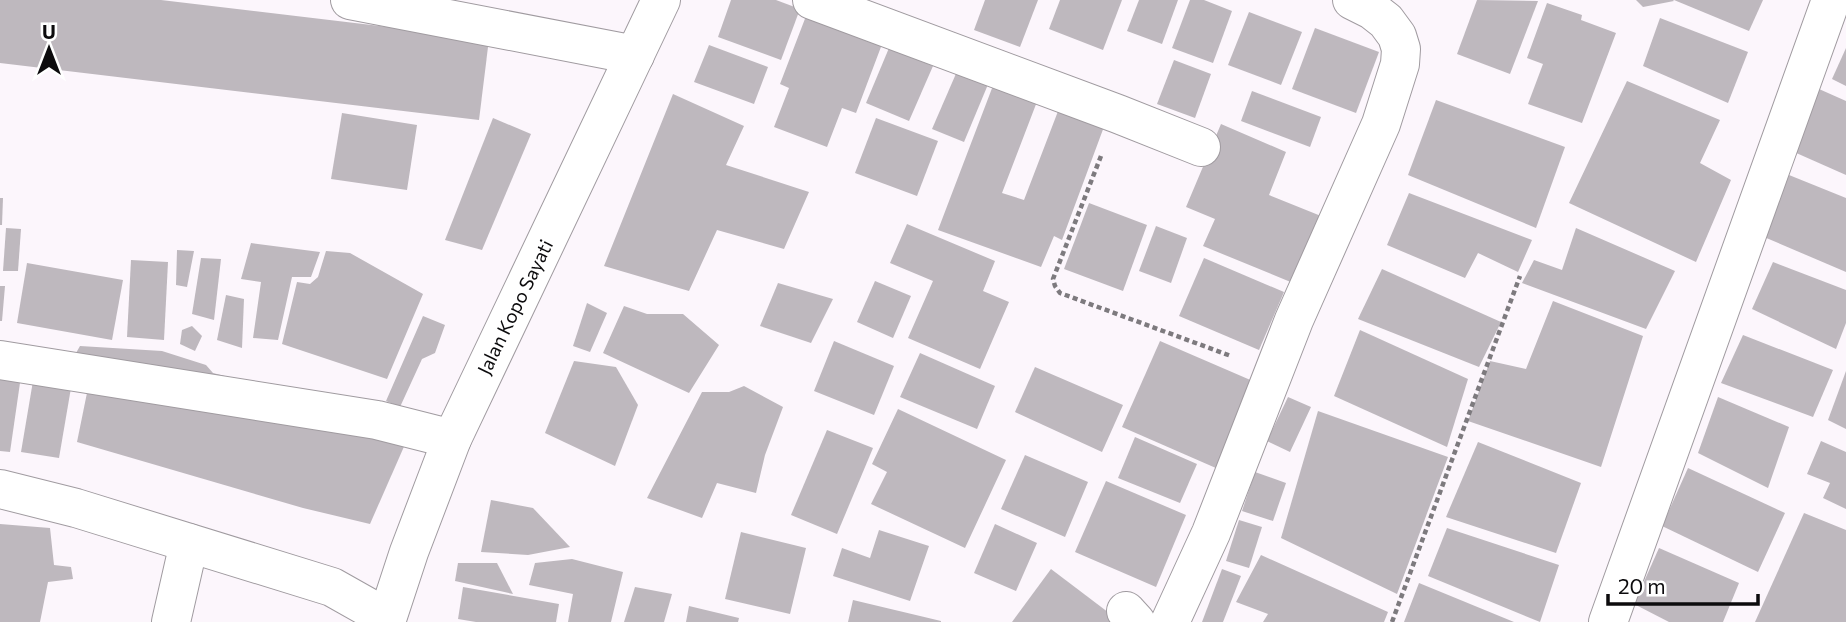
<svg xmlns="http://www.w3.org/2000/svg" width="1846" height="622" viewBox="0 0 1846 622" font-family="Commissioner,sans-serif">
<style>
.building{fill:#beb8be}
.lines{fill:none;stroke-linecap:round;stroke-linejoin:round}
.minor-casing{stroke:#a09ba0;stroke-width:40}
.major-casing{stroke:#a09ba0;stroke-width:40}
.path{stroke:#7d7a7e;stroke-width:4.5;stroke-dasharray:5 3.5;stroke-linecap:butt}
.minor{stroke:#fff;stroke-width:38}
.major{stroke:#fff;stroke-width:38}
.labels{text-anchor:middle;stroke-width:5;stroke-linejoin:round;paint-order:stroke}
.street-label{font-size:19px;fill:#0c0b0d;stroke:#fff}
</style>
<rect width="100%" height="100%" fill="#fcf6fc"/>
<g class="building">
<polygon points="0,0 161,0 489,39 479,120 0,63"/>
<polygon points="731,0 776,0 800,9 781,60 718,37"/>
<polygon points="985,0 1038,0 1020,47 974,30"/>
<polygon points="1060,0 1122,0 1103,50 1049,29"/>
<polygon points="1139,0 1178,0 1162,44 1127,31"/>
<polygon points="1190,0 1204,0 1232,11 1213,63 1172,48"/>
<polygon points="1477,0 1538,1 1510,74 1457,54"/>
<polygon points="1636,0 1673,0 1674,1 1643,7"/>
<polygon points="1674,0 1763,0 1749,31"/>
<polygon points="811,3 887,31 856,113 842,108 827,147 774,127 789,88 780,84"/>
<polygon points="1547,3 1582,15 1581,20 1616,33 1582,123 1528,104 1543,64 1527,58"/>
<polygon points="1249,12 1302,32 1281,85 1228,65"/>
<polygon points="1660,18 1748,52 1728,103 1643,66"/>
<polygon points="1315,28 1379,52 1356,113 1292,89"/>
<polygon points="709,45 768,67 754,104 694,82"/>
<polygon points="889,48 933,66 909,121 866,103"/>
<polygon points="1846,48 1846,86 1832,79"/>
<polygon points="1174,60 1211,74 1195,118 1157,104"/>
<polygon points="958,69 989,82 964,142 932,129"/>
<polygon points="1627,81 1720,120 1700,163 1731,180 1696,262 1569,203"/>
<polygon points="994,83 1038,99 1002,193 1024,200 1060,106 1105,124 1062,240 1054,236 1041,267 938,230"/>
<polygon points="1819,89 1846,101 1846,175 1794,152"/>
<polygon points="1252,91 1321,117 1310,147 1241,121"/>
<polygon points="673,94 744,126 726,165 809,192 784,249 717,230 689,291 604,266"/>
<polygon points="1436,100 1565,147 1536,228 1408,175"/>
<polygon points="342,113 417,125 407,190 331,179"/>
<polygon points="493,118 531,134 482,250 445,240"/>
<polygon points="876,118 938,141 917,196 855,173"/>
<polygon points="1221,124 1286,152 1269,195 1321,216 1293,283 1203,246 1215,219 1186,207"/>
<polygon points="1789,175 1846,198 1846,272 1764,237"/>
<polygon points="1409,193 1532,240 1518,272 1478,253 1465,278 1387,245"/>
<polygon points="0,198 3,198 2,225 0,225"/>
<polygon points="1089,203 1147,225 1123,291 1064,269"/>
<polygon points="907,224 995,261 983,291 1009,302 980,369 908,338 933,281 890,263"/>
<polygon points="1156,226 1187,238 1171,283 1139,271"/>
<polygon points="6,228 21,229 18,271 3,271"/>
<polygon points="1576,228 1675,271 1646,329 1522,283 1534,260 1562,270"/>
<polygon points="251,243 320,252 311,277 292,277 278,340 253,338 261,282 241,279"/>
<polygon points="177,250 194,251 187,287 176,285"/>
<polygon points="326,251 350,253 423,294 387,379 282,344 297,282 310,284 318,277"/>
<polygon points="201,258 221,259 214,320 192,314"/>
<polygon points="1204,258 1284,292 1259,350 1179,316"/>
<polygon points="131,260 168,262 164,340 127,337"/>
<polygon points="1773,262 1846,290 1846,323 1836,349 1752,309"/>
<polygon points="27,263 123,280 112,340 17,323"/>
<polygon points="1382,269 1501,322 1479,367 1358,319"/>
<polygon points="875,281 911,296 893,338 857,322"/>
<polygon points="778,283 833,299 811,343 760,326"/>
<polygon points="0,286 5,286 2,321 0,321"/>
<polygon points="226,295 244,299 242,348 217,340"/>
<polygon points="1553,301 1643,336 1601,467 1468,421 1490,361 1526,369"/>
<polygon points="587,303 607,313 590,352 573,346"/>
<polygon points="624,306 647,314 683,314 719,345 689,393 603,353"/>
<polygon points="423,316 445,325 435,353 422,359 400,407 386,401"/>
<polygon points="192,326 202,336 195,351 180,344 182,330"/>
<polygon points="1360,330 1468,379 1447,447 1334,396"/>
<polygon points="1743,335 1833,370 1813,417 1721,383"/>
<polygon points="834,341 894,366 874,415 814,391"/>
<polygon points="1160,341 1262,385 1225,472 1122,427"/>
<polygon points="80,346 162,351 206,365 213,373 276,389 76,353"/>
<polygon points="920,353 995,386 977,429 900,397"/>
<polygon points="574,361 616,367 638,405 615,466 545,433"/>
<polygon points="1035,367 1123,405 1102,452 1015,412"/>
<polygon points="1846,371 1846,429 1828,420"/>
<polygon points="0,372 21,376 10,452 0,451"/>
<polygon points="34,375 72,382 59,458 21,452"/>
<polygon points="89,383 410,433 370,524 303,508 77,442"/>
<polygon points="744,386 783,407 765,455 756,493 717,483 702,518 647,498 702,392 729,392"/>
<polygon points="1288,397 1311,407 1290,452 1267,441"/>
<polygon points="1718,397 1789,427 1768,488 1698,453"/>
<polygon points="898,409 1006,460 965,548 871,504 887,472 872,464"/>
<polygon points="1318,411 1448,457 1397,594 1281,538"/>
<polygon points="827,430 873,448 837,534 791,515"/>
<polygon points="1135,437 1197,464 1180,503 1118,478"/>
<polygon points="1821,441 1846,452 1846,509 1823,498 1830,483 1807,474"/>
<polygon points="1478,442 1581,483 1556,553 1446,517"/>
<polygon points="1025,455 1088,482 1065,537 1001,509"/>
<polygon points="1688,468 1785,513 1758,572 1662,526"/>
<polygon points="1255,472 1286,483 1273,521 1242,511"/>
<polygon points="1106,481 1186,515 1156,587 1075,552"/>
<polygon points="491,500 533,508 570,547 528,555 481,552"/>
<polygon points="1804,513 1846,530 1846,622 1755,622"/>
<polygon points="1239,520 1262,527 1249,568 1226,561"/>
<polygon points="0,524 50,528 54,565 71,567 73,579 48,582 40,622 0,622"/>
<polygon points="995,524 1037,543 1016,591 974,573"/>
<polygon points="1447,528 1559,565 1540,622 1428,576"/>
<polygon points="879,530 929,546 910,601 833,576 842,548 870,558"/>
<polygon points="741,532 806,548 790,614 725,599"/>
<polygon points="1659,548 1739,583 1723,622 1669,622 1634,604"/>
<polygon points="1261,555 1388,612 1384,622 1263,622 1268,614 1236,602"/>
<polygon points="572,559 623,572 611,622 568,622 573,594 529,585 535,563"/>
<polygon points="458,563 497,563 513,594 455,581"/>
<polygon points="1051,569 1121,622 1012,622"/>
<polygon points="1222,569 1241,576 1223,622 1202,622"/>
<polygon points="1419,583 1514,622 1404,622"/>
<polygon points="463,587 559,604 556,622 476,622 458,619"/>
<polygon points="635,587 672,594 664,622 624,622"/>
<polygon points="853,600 941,621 941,622 848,622"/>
<polygon points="689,606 739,618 738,622 686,622"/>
</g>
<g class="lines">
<g class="minor-casing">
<g id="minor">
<polyline points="350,0 635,55"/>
<polyline points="812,0 1118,114 1201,147"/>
<polyline points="0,360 377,420 452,439"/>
<polyline points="0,489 76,508 332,587 387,618"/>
<polyline points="1126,611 1136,622"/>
<polyline points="171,622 189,543"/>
<polyline points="1170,622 1211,533 1294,320 1381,124 1400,64 1401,49 1397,36 1386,21 1372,10 1352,0"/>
<polyline points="1608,622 1831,0"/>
</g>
</g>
<g class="major-casing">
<polyline id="major" points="386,622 409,552 452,439 661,0"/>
</g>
<g class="path">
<polyline points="1101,156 1053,279 1055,286 1060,293 1231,356"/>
<polyline points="1392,622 1520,276"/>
</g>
<use href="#minor" class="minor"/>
<use href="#major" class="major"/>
</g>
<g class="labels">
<g class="street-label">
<text transform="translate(515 307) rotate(-64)" y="7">Jalan Kopo Sayati</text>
</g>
</g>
<g transform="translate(49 49)" stroke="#ffffff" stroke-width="5" paint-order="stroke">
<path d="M0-5L12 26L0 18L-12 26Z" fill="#0c0b0d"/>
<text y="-10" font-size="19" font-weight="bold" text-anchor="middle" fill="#0c0b0d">U</text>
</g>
<path d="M1608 594v10h150v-10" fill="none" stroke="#0c0b0d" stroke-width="3.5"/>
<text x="1618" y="594" font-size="21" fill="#0c0b0d" stroke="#ffffff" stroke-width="5" paint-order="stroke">20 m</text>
</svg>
